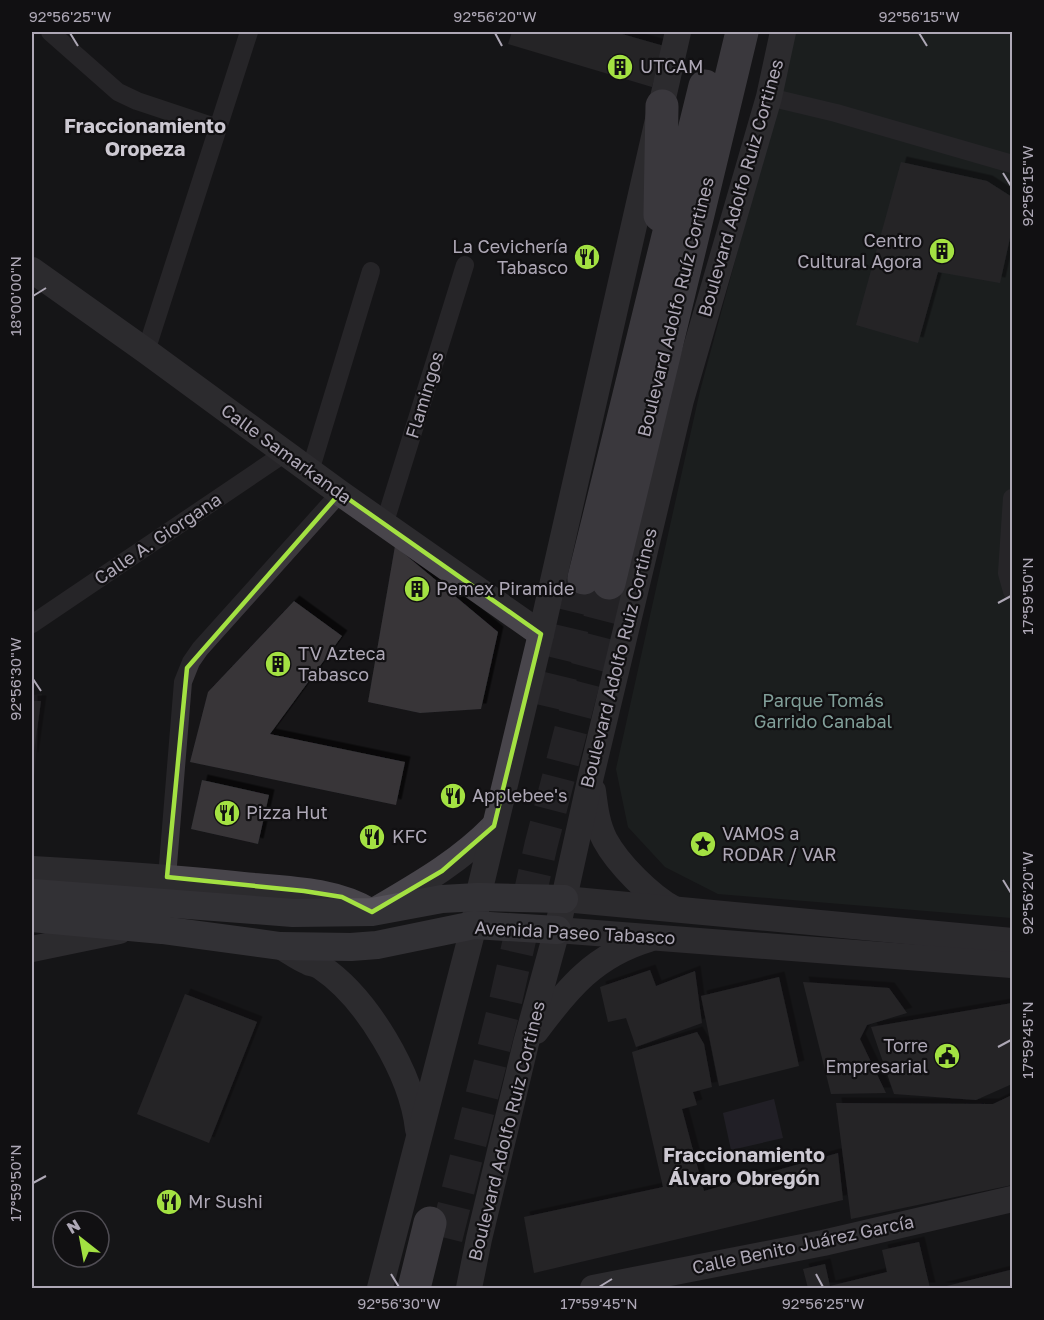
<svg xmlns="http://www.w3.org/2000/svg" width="1044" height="1320" viewBox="0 0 1044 1320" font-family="'Golos Text',sans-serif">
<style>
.built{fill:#232124}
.green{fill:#222927}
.water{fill:#2f2c39}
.building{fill:#373539;filter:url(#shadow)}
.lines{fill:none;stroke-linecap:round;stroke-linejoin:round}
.highway-tunnel{stroke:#343237;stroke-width:33;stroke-dasharray:33 16;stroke-linecap:butt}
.street{stroke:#3b383d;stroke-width:18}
.secondary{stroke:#48454b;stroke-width:26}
.primary{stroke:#56535a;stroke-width:28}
.highway{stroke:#67636c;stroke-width:33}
.marked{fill:none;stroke:#a3e142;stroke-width:4.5;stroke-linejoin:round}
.ticks{fill:none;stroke:#aea8b6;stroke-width:2}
.labels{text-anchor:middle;stroke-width:4.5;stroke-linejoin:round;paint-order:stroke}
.poi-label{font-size:18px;fill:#aea8b6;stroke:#111012;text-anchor:start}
.street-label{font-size:18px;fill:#aea8b6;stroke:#111012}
.park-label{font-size:18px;fill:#819f99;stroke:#111012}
.neighbourhood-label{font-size:20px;font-weight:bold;fill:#cdc9d2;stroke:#111012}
.neatline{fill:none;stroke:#aea8b6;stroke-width:2}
.ticks-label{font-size:15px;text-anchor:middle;fill:#aea8b6}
</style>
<defs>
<filter id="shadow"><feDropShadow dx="5.5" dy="-5.5" stdDeviation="0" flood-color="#0009"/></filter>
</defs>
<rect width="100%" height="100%" fill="#161517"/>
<polygon class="built" points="42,694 41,701 32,799 32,695"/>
<polygon class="green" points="791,32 1012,32 1012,918 718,894 665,867 628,827 616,769 700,391 773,120"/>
<polygon class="water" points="774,1099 783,1138 731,1150 723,1113"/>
<g class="building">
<polygon points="512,32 615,32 664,46 652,87 508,44"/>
<polygon points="901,162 987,181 1012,197 1012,229 1000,283 938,272 918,343 856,325"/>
<polygon points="395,546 498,632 481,709 420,713 368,702"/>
<polygon points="294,601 342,636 270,734 405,762 396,805 190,762 208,692"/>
<polygon points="32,701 41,701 33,758 32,758"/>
<polygon points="202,780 269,795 258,844 191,829"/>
<polygon points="650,970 656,986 695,971 702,1023 636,1047 626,1018 608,1022 600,987"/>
<polygon points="779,977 799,1066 719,1086 701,996"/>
<polygon points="803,982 889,988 907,1013 867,1025 860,1039 886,1093 831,1094"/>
<polygon points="185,994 257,1022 209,1143 137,1114"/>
<polygon points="1012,1003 1012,1084 976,1100 894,1094 871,1027"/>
<polygon points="697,1032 704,1044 712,1087 693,1092 697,1105 682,1109 704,1191 838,1153 843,1200 534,1273 524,1217 663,1187 632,1052"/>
<polygon points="1012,1095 1012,1185 851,1219 836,1103 993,1104"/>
<polygon points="919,1242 930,1288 808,1288 803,1269 825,1264 830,1286 887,1272 882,1250"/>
<polygon points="1010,1270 1012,1288 939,1288"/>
</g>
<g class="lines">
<g class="highway-tunnel">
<polyline points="553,708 584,578"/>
<polyline points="446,1238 504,1008 541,845 609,583"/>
</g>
<g class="street">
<polyline points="50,32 118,92 137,101 218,128"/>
<polyline points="769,97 836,113 1012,164"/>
<polyline points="146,351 249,32"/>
<polyline points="310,471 371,271"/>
<polyline points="1012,498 1007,573 1012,591"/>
<polyline points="384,525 465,265"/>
<polyline points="32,624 285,453"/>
<polyline points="167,877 183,682 191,662 200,649 340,493"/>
</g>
<g class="secondary">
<polyline points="32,270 146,351 340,493 541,634"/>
<path d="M593,791c2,16 4,34 12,49 13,24 45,56 69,69"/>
<path d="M32,869c70,4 140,8 211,16 44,4 91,4 129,27 44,-26 86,-49 122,-86"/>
<polyline points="564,899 1012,941"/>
<polyline points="557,930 1012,965"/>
<path d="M280,946c9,5 18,12 28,16 4,2 9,2 13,5 46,31 91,107 97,162"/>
<polyline points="32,949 119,931"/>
<path d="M536,1031c32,-43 59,-76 113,-92"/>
<polyline points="380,1288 474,925 478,897 541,634 678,32"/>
<polyline points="469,1288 479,1239 526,1043 557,930 591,776 681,400 769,97 783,32"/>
<polyline points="593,1288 823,1243 1012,1199"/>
</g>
<g class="primary">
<polyline points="32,893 293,913 372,912 442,899 478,897 564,899"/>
<polyline points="32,918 162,930 280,946 351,947 377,945 474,925 557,930"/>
</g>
<g class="highway">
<polyline points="660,215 662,106"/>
<polyline points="584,578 705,86"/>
<polyline points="609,583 742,32"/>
<polyline points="414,1288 430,1223"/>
</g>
</g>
<path d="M0 0H1044V1320H0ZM340,493l201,141 -47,192 -52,45 -70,41 -30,-15 -38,-6 -137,-14 20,-209z" fill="#161517" fill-opacity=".55" fill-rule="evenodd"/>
<path class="marked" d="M340,493l201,141 -47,192 -52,45 -70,41 -30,-15 -38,-6 -137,-14 20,-209z"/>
<path class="ticks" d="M70,33l8,13M495,33l7,13M919,33l8,13M1003,173l8,13M33,296l13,-8M998,603l13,-7M33,679l8,12M1003,880l8,13M998,1047l13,-7M33,1183l13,-7M391,1274l8,13M816,1274l7,13M599,1287l13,-8"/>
<defs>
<g id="building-disc" transform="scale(1.35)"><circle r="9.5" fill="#a3e142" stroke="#111012"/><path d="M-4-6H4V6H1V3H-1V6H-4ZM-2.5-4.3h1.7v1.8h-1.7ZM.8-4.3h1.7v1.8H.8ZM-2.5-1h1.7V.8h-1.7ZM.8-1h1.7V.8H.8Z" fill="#111"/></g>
<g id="restaurant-disc" transform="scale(1.35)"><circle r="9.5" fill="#a3e142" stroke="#111012"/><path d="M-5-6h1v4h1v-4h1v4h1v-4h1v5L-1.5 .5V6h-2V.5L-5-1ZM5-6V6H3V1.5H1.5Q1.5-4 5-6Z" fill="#111"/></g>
<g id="sight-disc" transform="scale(1.35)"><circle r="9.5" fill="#a3e142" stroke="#111012"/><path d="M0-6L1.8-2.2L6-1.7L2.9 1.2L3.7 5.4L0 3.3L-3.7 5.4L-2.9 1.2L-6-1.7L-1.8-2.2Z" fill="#111"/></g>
<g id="civic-disc" transform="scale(1.35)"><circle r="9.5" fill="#a3e142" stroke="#111012"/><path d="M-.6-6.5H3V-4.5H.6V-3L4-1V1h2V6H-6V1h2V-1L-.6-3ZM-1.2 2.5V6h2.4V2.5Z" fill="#111"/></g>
</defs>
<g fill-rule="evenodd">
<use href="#building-disc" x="620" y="67"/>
<use href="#building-disc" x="942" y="251"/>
<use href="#restaurant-disc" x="587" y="257"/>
<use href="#building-disc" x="417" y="589"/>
<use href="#building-disc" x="278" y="664"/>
<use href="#restaurant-disc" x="453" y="796"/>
<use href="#restaurant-disc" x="227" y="813"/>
<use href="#restaurant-disc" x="372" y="837"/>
<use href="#sight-disc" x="703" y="844"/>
<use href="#civic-disc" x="947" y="1056"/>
<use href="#restaurant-disc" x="169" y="1202"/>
</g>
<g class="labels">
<g class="poi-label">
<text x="640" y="73">UTCAM</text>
<text x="922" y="247" text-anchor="end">Centro<tspan x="922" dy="21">Cultural Agora</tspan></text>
<text x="568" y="253" text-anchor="end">La Cevichería<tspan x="568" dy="21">Tabasco</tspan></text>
<text x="436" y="595">Pemex Piramide</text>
<text x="298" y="660">TV Azteca<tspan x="298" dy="21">Tabasco</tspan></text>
<text x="472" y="802">Applebee's</text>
<text x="246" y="819">Pizza Hut</text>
<text x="722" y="840">VAMOS a<tspan x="722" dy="21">RODAR / VAR</tspan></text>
<text x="392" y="843">KFC</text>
<text x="928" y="1052" text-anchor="end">Torre<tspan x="928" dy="21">Empresarial</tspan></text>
<text x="188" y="1208">Mr Sushi</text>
</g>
<g class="street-label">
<text transform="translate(741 188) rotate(-74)" y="6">Boulevard Adolfo Ruiz Cortines</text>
<text transform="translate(676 307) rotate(-76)" y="6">Boulevard Adolfo Ruíz Cortines</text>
<text transform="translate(425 395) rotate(-73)" y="6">Flamingos</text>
<text transform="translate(286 454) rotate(36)" y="6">Calle Samarkanda</text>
<text transform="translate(158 539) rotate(-34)" y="6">Calle A. Giorgana</text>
<text transform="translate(619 658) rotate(-76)" y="6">Boulevard Adolfo Ruiz Cortines</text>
<text transform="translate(575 933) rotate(3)" y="6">Avenida Paseo Tabasco</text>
<text transform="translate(507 1131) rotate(-76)" y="6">Boulevard Adolfo Ruiz Cortines</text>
<text transform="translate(803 1245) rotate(-12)" y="6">Calle Benito Juárez García</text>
</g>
<g class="park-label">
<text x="823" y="707">Parque Tomás<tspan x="823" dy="21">Garrido Canabal</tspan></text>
</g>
<g class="neighbourhood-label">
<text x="145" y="133">Fraccionamiento<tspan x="145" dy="23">Oropeza</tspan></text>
<text x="744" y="1162">Fraccionamiento<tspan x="744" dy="23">Álvaro Obregón</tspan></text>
</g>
</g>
<rect width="1044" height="1320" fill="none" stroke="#111012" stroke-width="66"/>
<g transform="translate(81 1239) rotate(329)"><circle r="28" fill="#111012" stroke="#504d54" stroke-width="1.5"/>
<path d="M0-4.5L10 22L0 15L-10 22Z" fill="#a3e142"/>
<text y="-9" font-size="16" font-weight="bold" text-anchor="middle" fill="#aea8b6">N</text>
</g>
<rect x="33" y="33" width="978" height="1254" class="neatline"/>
<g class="ticks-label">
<text x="70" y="22">92°56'25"W</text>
<text x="495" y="22">92°56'20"W</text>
<text x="919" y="22">92°56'15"W</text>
<text transform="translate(1028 186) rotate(-90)" y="5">92°56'15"W</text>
<text transform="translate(16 296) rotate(-90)" y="5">18°00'00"N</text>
<text transform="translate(1028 596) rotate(-90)" y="5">17°59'50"N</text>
<text transform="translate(16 679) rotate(-90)" y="5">92°56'30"W</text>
<text transform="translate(1028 893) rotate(-90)" y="5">92°56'20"W</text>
<text transform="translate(1028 1040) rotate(-90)" y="5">17°59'45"N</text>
<text transform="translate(16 1183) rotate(-90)" y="5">17°59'50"N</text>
<text x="399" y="1309">92°56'30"W</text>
<text x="599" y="1309">17°59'45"N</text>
<text x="823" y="1309">92°56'25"W</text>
</g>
</svg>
